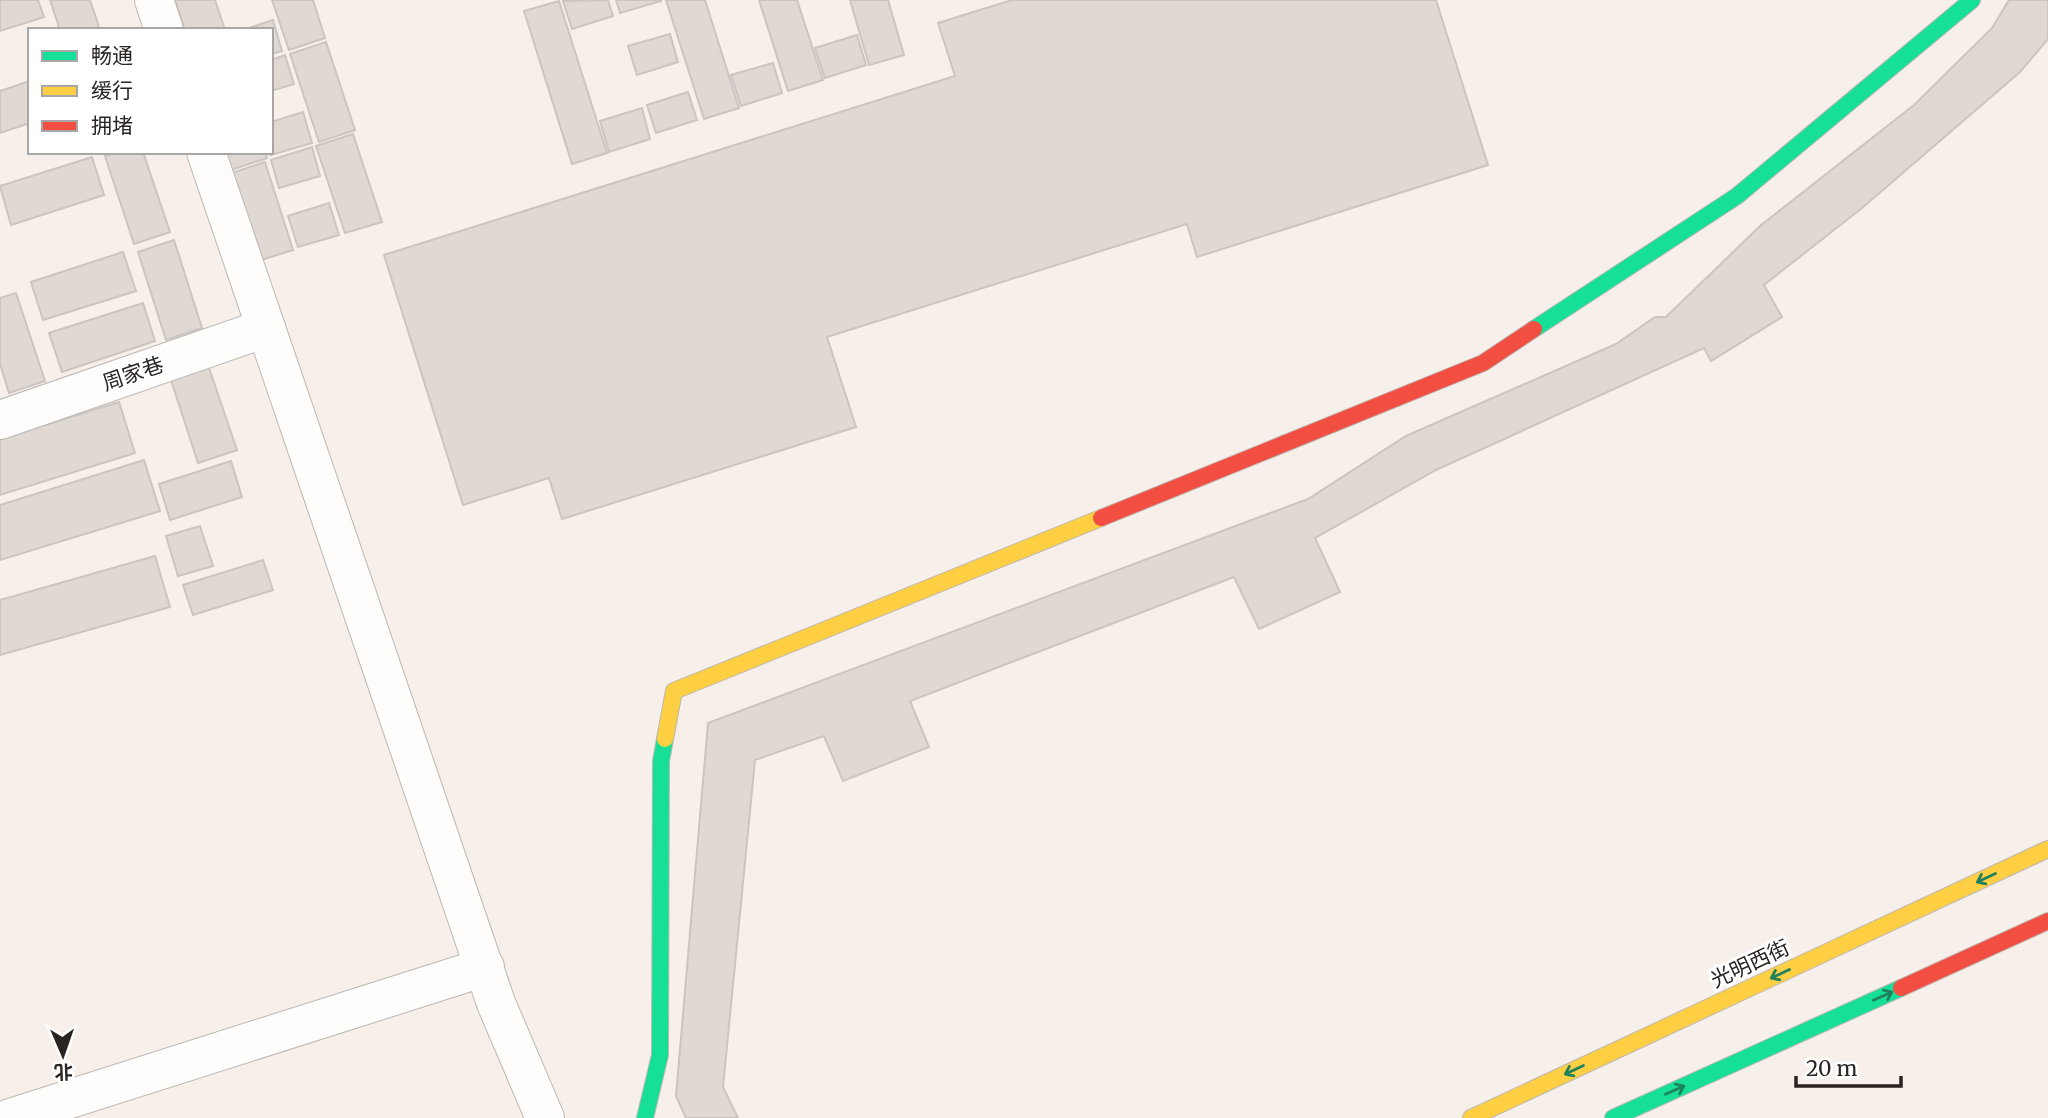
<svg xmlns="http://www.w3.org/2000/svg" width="2048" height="1118" viewBox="0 0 2048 1118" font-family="Merriweather,'Noto Sans SC',serif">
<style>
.building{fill:#e0d8d3;stroke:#cbc5c1;stroke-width:2}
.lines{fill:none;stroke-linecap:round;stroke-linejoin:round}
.street-casing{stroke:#bcb7b2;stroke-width:40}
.fast-casing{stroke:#bcb7b2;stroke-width:18}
.slow-casing{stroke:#bcb7b2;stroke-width:18}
.jam-casing{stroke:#bcb7b2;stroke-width:18}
.street{stroke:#fefdfc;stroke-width:38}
.fast{stroke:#16e098;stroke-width:16}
.slow{stroke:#ffcf43;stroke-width:16}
.jam{stroke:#f24e42;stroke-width:16}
.oneway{stroke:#20825c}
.labels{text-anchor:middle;stroke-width:6;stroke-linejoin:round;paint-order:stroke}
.street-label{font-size:21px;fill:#292421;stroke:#fff}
</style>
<rect width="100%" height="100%" fill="#f6efea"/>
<g class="building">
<polygon points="0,0 38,0 44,17 0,31"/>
<polygon points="50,0 90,0 100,30 60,30"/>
<polygon points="175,0 215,0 225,30 185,30"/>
<polygon points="272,0 313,0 325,38 289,50"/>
<polygon points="608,0 613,16 572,29 563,1"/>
<polygon points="616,0 661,0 661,1 620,13"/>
<polygon points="666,0 705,0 739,108 704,119"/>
<polygon points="759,0 797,0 823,80 788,91"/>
<polygon points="850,0 888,0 904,55 869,65"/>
<polygon points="1012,0 1436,0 1488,165 1197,257 1187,224 827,337 856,427 562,519 549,478 463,505 384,255 955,76 938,23"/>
<polygon points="2009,0 2048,0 2048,39 2020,72 1862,208 1764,285 1782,317 1711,361 1704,348 1436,470 1315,538 1340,592 1259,629 1234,577 910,701 929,747 843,781 824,736 755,760 723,1087 738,1118 686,1118 676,1096 708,723 1308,499 1406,436 1616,344 1655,317 1666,317 1760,226 1914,105 1992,28"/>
<polygon points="559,1 607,153 572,164 524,11"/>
<polygon points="273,20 282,51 271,54 271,30 243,30"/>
<polygon points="670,34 678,62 637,75 628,46"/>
<polygon points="857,35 866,65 825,78 815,48"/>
<polygon points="326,42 355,130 319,142 290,54"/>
<polygon points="285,55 294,84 271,91 271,60"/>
<polygon points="773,63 782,93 741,106 731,75"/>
<polygon points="30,81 30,123 0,133 0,91"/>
<polygon points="688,92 697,120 656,133 647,105"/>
<polygon points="642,108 650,139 609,152 600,121"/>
<polygon points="303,112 312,143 271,155 271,122"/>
<polygon points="353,134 382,222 345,233 316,146"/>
<polygon points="312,147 320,176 279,188 271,160"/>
<polygon points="117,152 143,152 170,232 134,244 105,156"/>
<polygon points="225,152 265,152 267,158 231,170"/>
<polygon points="92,157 104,195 11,225 0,186"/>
<polygon points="265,162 293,250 258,261 229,174"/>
<polygon points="329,203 339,235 298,247 288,216"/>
<polygon points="174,240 202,328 166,340 138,252"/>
<polygon points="123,252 136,291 43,320 31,282"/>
<polygon points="16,293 45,381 9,393 0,364 0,298"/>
<polygon points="143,303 155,341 62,372 49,333"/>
<polygon points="207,362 237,450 198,463 169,374"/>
<polygon points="119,402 135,453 0,495 0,439"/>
<polygon points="144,460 160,511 0,560 0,505"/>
<polygon points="231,461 242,497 170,520 159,484"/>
<polygon points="200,526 213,566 178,576 166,536"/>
<polygon points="155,556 170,607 0,655 0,600"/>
<polygon points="263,560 273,590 193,615 183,585"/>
</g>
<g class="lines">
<g class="street-casing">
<g id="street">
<polyline points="154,0 164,30"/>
<polyline points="206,152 496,1003 545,1118"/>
<polyline points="0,420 266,328"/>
<polyline points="10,1118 485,967"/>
</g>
</g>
<g class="fast-casing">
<g id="fast">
<polyline points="1534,329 1737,196 1972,0"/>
<polyline points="645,1118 660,1055 661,761 665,739"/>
<polyline points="1613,1118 1901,988"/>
</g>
</g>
<g class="slow-casing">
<g id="slow">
<polyline points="665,739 674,691 1101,518"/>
<polyline points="1471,1118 2048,849"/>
</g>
</g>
<g class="jam-casing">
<g id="jam">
<polyline points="1101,518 1483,363 1534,329"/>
<polyline points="1901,988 2048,921"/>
</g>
</g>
<use href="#street" class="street"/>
<use href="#fast" class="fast"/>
<use href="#slow" class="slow"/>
<use href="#jam" class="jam"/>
</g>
<defs><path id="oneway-shaft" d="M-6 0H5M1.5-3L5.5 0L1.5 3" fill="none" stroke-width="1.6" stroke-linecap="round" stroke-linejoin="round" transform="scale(1.75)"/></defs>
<g class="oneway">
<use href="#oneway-shaft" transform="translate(1986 878) rotate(155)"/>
<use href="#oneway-shaft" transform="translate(1780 974) rotate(155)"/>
<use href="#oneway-shaft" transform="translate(1883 996) rotate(-24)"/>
<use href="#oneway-shaft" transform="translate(1574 1070) rotate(155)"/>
<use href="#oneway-shaft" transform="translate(1675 1090) rotate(-24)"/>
</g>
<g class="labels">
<g class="street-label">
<text transform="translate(133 374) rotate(-19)" y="7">周家巷</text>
<text transform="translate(1750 964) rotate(-25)" y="7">光明西街</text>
</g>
</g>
<rect x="28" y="28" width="245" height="126" fill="#ffffff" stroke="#a9a7a6" stroke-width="2"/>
<rect x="42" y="51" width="35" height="10" fill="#16e098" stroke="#a9a7a6" stroke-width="2"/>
<text x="91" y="63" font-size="21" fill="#292421">畅通</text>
<rect x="42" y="86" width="35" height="10" fill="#ffcf43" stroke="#a9a7a6" stroke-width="2"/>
<text x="91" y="98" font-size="21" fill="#292421">缓行</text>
<rect x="42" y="121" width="35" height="10" fill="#f24e42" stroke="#a9a7a6" stroke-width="2"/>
<text x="91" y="133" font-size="21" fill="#292421">拥堵</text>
<g transform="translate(63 1055) rotate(178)" stroke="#ffffff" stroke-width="5" paint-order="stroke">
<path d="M0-5L12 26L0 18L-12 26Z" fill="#292421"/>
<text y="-10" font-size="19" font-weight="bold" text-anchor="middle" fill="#292421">北</text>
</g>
<path d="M1796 1076v10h105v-10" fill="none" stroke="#292421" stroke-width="3.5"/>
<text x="1806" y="1076" font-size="21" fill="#292421" stroke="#ffffff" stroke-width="5" paint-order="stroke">20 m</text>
</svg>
